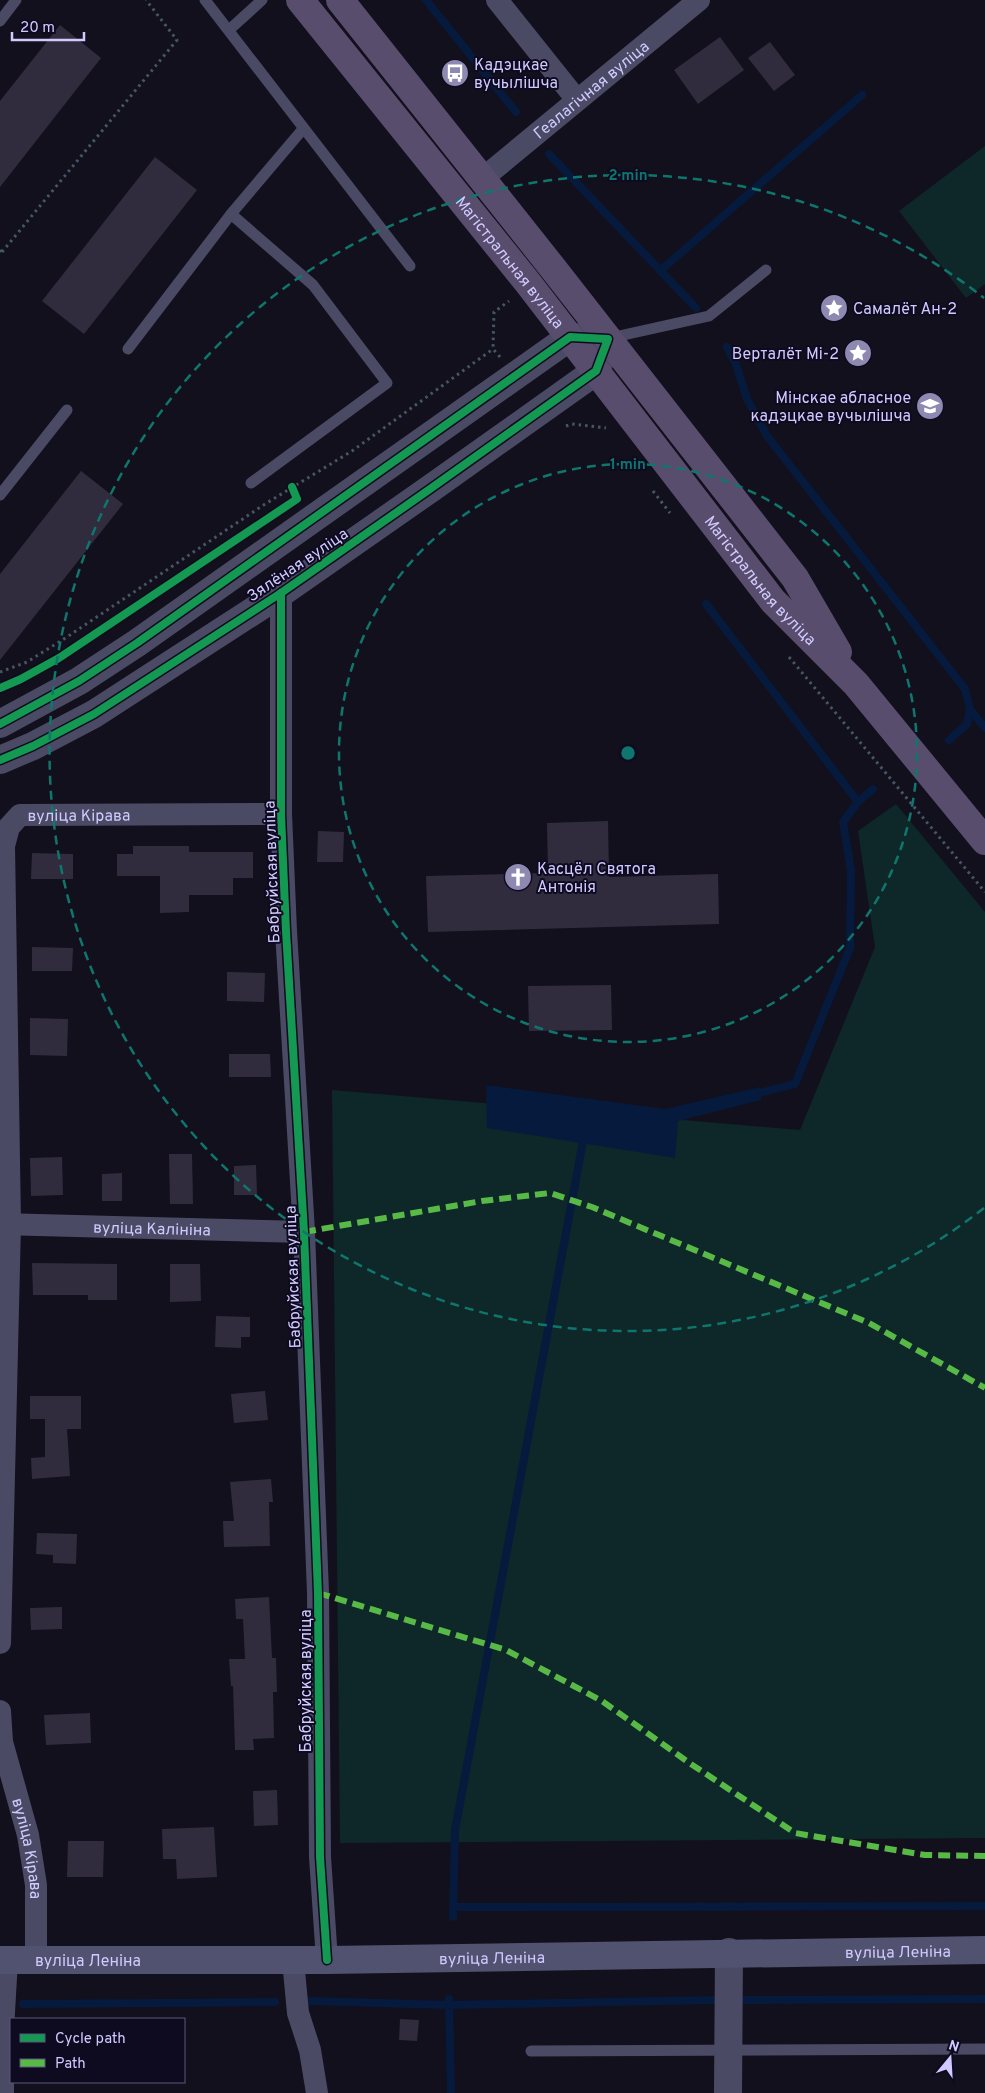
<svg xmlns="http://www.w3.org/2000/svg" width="985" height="2093" viewBox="0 0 985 2093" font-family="Overpass,sans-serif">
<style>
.green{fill:#0e2728}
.water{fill:#061a3d}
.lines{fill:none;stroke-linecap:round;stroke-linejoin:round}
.stream{stroke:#061a3d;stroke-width:8}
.building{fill:#302c3e}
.path{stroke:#455767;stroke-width:3;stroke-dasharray:2.5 4;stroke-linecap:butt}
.service{stroke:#4b4a65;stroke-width:11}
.minor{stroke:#4b4a65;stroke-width:22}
.tertiary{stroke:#4b4a65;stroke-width:28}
.secondary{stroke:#515170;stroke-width:28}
.primary{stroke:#594d6e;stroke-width:28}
.quiet{stroke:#58b947;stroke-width:6;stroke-dasharray:12 6;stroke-linecap:butt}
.cycleway-casing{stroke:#0e0b21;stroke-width:11}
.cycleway{stroke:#139951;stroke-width:8}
.ring{fill:none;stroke:#0f766e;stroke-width:2.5;stroke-dasharray:9 6}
.labels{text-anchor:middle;stroke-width:4;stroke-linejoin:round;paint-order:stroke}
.poi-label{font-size:16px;fill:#d0caff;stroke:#0e0b21;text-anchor:start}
.street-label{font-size:16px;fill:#d0caff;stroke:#0e0b21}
.centre{fill:#0f766e;stroke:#0e0b21;stroke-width:2.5}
.ring-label{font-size:15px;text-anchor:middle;font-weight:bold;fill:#0f766e;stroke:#0e0b21;stroke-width:4;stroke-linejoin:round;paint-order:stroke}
</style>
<rect width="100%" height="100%" fill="#12101c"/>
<g class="green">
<polygon points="985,146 985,284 966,298 899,211"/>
<polygon points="896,804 985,912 985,1838 340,1843 332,1090 800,1130 875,947 858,831"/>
</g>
<polygon class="water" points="486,1085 665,1109 760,1087 761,1100 678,1121 675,1158 487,1128"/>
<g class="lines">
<g class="stream">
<polyline points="426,0 516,112"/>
<polyline points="549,154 696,308"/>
<polyline points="660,271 862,95"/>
<polyline points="727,347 735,362 747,399 767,436 965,689 970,709 967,724 949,740"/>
<polyline points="706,604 858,802 843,822 851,871 850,948 795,1084 751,1095"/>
<polyline points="970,709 985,728"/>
<polyline points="858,802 873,789"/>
<polyline points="453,1907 985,1906"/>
<polyline points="453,1917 455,1830 584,1136"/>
<polyline points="449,1999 451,2093"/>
<polyline points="746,2000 985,1999"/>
<polyline points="309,2001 450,2005 714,2000"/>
<polyline points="23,2004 275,2002"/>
</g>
</g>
<g class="building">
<polygon points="60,25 101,58 0,187 0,101"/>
<polygon points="720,37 744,70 698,104 674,70"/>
<polygon points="770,42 795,75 774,91 748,58"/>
<polygon points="155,157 197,190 84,334 42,301"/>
<polygon points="81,471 123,504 0,660 0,574"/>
<polygon points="608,821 609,877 718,874 719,924 428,932 426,876 548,873 547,823"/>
<polygon points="318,831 344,832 343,862 317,862"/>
<polygon points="133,846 189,846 189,852 253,852 253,878 233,878 233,895 189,895 189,912 160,913 160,876 117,876 117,854 133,854"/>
<polygon points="32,853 73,854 73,879 31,879"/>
<polygon points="32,947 73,948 72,971 32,971"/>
<polygon points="227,972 265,973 264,1002 227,1001"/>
<polygon points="611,985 612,1030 529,1031 528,986"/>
<polygon points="30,1018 68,1019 67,1056 30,1055"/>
<polygon points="229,1054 270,1054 271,1077 229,1077"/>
<polygon points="169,1154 192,1154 193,1204 170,1204"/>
<polygon points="62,1157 63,1195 31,1196 30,1158"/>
<polygon points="256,1165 257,1195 234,1195 234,1166"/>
<polygon points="122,1173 122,1201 102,1201 102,1174"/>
<polygon points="32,1263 117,1264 117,1300 88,1300 88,1295 33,1295"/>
<polygon points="170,1264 200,1264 201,1301 170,1302"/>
<polygon points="216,1316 250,1317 250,1337 241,1337 241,1348 215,1347"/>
<polygon points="265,1391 268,1420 234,1423 231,1394"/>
<polygon points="30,1396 81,1396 81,1429 67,1429 70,1476 32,1479 31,1458 45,1457 45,1419 30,1419"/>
<polygon points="271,1479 273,1502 269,1502 270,1546 224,1547 223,1521 234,1521 230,1482"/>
<polygon points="37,1533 77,1534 76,1564 53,1563 53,1555 36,1554"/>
<polygon points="269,1597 272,1658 276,1658 277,1692 273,1692 274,1738 253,1739 254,1750 235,1750 233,1686 231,1686 229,1659 245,1659 243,1619 236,1619 235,1599"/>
<polygon points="62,1607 62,1629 31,1630 30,1608"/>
<polygon points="90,1713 91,1743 46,1745 44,1715"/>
<polygon points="277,1790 278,1825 254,1826 253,1791"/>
<polygon points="214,1827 217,1877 177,1879 176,1859 163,1859 162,1829"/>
<polygon points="68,1841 104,1841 103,1877 67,1877"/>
<polygon points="400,2019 419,2020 417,2041 399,2040"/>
</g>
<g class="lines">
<g class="path">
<polyline points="0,250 2,252 0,254"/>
<polyline points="2,252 177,40 146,0"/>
<polyline points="500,357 493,349 494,312 509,301"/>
<polyline points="566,426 572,424 606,428"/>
<polyline points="653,491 670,513"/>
<polyline points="789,657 985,892"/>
<polyline points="0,672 27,662 67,637 265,504 352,451 493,349"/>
</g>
<g class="service">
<polyline points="205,0 410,266"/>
<polyline points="0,21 16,0"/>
<polyline points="229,30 262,0"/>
<polyline points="231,214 313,285 387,383 251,483"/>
<polyline points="610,338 709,316 766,270"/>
<polyline points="128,349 231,214 303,129"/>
<polyline points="0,495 67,410"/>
<polyline points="531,2051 985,2049"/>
</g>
<g class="minor">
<polyline points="497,0 577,100"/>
<path id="s1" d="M482,179l217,-179"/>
<polyline points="281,593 281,814 286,931 304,1232 318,1593 320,1857 327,1960"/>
<path id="s2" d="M0,1224l304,8"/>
<path id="s3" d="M0,1643l10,-419 -6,-378 5,-19 11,-12 261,-1"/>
<path id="s4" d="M0,1711l2,31 26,93 8,50v75"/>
<polyline points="293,1960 298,2013 310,2050 317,2093"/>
<polyline points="3,2093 3,2029 7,1960"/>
</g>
<g class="tertiary">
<polyline points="0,724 79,681 137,643 570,337 608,339 596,371 430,489 281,593 94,714 33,746 0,760"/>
<polyline points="728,2093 729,1952"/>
</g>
<path class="secondary" id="s5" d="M0,1960h327l658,-10"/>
<g class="primary">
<path id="s6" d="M300,0l228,283 245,318 83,83 129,157"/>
<polyline points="340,0 552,267 795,578 838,652"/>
</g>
<g class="quiet">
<polyline points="304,1232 482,1201 550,1193 592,1207 869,1323 985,1388"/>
<polyline points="318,1593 506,1650 602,1701 688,1762 795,1833 925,1855 985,1856"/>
</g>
<g class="cycleway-casing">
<g id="cycleway">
<polyline points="281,593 281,814 286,931 304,1232 318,1593 320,1857 327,1960"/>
<polyline points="0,688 21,679 59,658 297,499 292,487"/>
<polyline points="0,724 79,681 137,643 570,337 608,339 596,371 430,489 281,593 94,714 33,746 0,760"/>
</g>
</g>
<use href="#cycleway" class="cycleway"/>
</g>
<g class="ring">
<circle cx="628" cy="753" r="289"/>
<path d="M984 1208A578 578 0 1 1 984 298"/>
</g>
<defs>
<g id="bus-disc" transform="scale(1.4375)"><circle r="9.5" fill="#8e89b0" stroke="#0e0b21"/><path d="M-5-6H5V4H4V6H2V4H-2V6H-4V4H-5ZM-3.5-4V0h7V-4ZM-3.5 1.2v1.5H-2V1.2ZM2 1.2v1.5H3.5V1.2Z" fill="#fff"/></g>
<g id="sight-disc" transform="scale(1.4375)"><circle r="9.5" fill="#8e89b0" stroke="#0e0b21"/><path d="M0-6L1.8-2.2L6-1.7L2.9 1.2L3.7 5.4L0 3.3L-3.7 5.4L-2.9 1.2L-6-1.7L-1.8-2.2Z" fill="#fff"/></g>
<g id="school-disc" transform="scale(1.4375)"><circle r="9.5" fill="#8e89b0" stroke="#0e0b21"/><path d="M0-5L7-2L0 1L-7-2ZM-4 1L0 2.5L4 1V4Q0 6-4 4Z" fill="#fff"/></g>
<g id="church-disc" transform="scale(1.4375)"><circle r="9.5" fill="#8e89b0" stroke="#0e0b21"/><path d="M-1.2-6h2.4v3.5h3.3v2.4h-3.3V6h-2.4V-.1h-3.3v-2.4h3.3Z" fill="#fff"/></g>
</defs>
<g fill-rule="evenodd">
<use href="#bus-disc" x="455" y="73"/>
<use href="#sight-disc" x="834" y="308"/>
<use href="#sight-disc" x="858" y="353"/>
<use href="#school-disc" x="930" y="406"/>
<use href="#church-disc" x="518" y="877"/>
</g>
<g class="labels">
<g class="poi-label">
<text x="474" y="70">Кадэцкае<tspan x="474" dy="18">вучылішча</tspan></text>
<text x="853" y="314">Самалёт Ан-2</text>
<text x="839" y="359" text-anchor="end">Верталёт Мі-2</text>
<text x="911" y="403" text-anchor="end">Мінскае абласное<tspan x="911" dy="18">кадэцкае вучылішча</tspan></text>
<text x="537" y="874">Касцёл Святога<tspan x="537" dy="18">Антонія</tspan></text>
</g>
<g class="street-label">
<text dy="6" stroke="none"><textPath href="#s1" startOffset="141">Геалагічная вуліца</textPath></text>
<text dy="6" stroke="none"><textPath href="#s6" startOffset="336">Магістральная вуліца</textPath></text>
<text transform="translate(297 564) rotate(-34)" y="6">Зялёная вуліца</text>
<text dy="6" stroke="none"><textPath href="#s6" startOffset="741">Магістральная вуліца</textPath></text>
<text dy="6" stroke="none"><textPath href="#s3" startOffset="892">вуліца Кірава</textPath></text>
<text transform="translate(271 872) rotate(-92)" y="6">Бабруйская вуліца</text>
<text dy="6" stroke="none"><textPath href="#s2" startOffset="152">вуліца Калініна</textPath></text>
<text transform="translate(292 1277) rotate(-92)" y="6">Бабруйская вуліца</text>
<text transform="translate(305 1681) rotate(-90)" y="6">Бабруйская вуліца</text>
<text dy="6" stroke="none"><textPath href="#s4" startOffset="141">вуліца Кірава</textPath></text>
<text dy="6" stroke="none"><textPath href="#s5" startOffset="898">вуліца Леніна</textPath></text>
<text dy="6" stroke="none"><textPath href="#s5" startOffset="492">вуліца Леніна</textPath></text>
<text dy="6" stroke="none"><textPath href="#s5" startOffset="88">вуліца Леніна</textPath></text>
</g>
</g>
<circle cx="628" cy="753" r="8" class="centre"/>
<g class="ring-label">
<text x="628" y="180">2 min</text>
<text x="628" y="469">1 min</text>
</g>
<rect x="10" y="2018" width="175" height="65" fill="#0e0b21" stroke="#5c577a"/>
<rect x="20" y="2034" width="25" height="8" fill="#139951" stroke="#5c577a"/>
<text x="55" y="2043" font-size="15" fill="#d0caff">Cycle path</text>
<rect x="20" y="2059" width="25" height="8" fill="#58b947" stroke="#5c577a"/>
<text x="55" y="2068" font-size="15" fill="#d0caff">Path</text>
<g transform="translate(950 2058) rotate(18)" stroke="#0e0b21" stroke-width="4" paint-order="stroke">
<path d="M0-4L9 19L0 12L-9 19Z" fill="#d0caff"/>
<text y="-8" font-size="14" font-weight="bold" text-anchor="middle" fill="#d0caff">N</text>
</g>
<path d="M12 32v8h72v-8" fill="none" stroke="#d0caff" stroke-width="2.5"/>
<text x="20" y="32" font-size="15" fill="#d0caff" stroke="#0e0b21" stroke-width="4" paint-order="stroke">20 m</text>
</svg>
